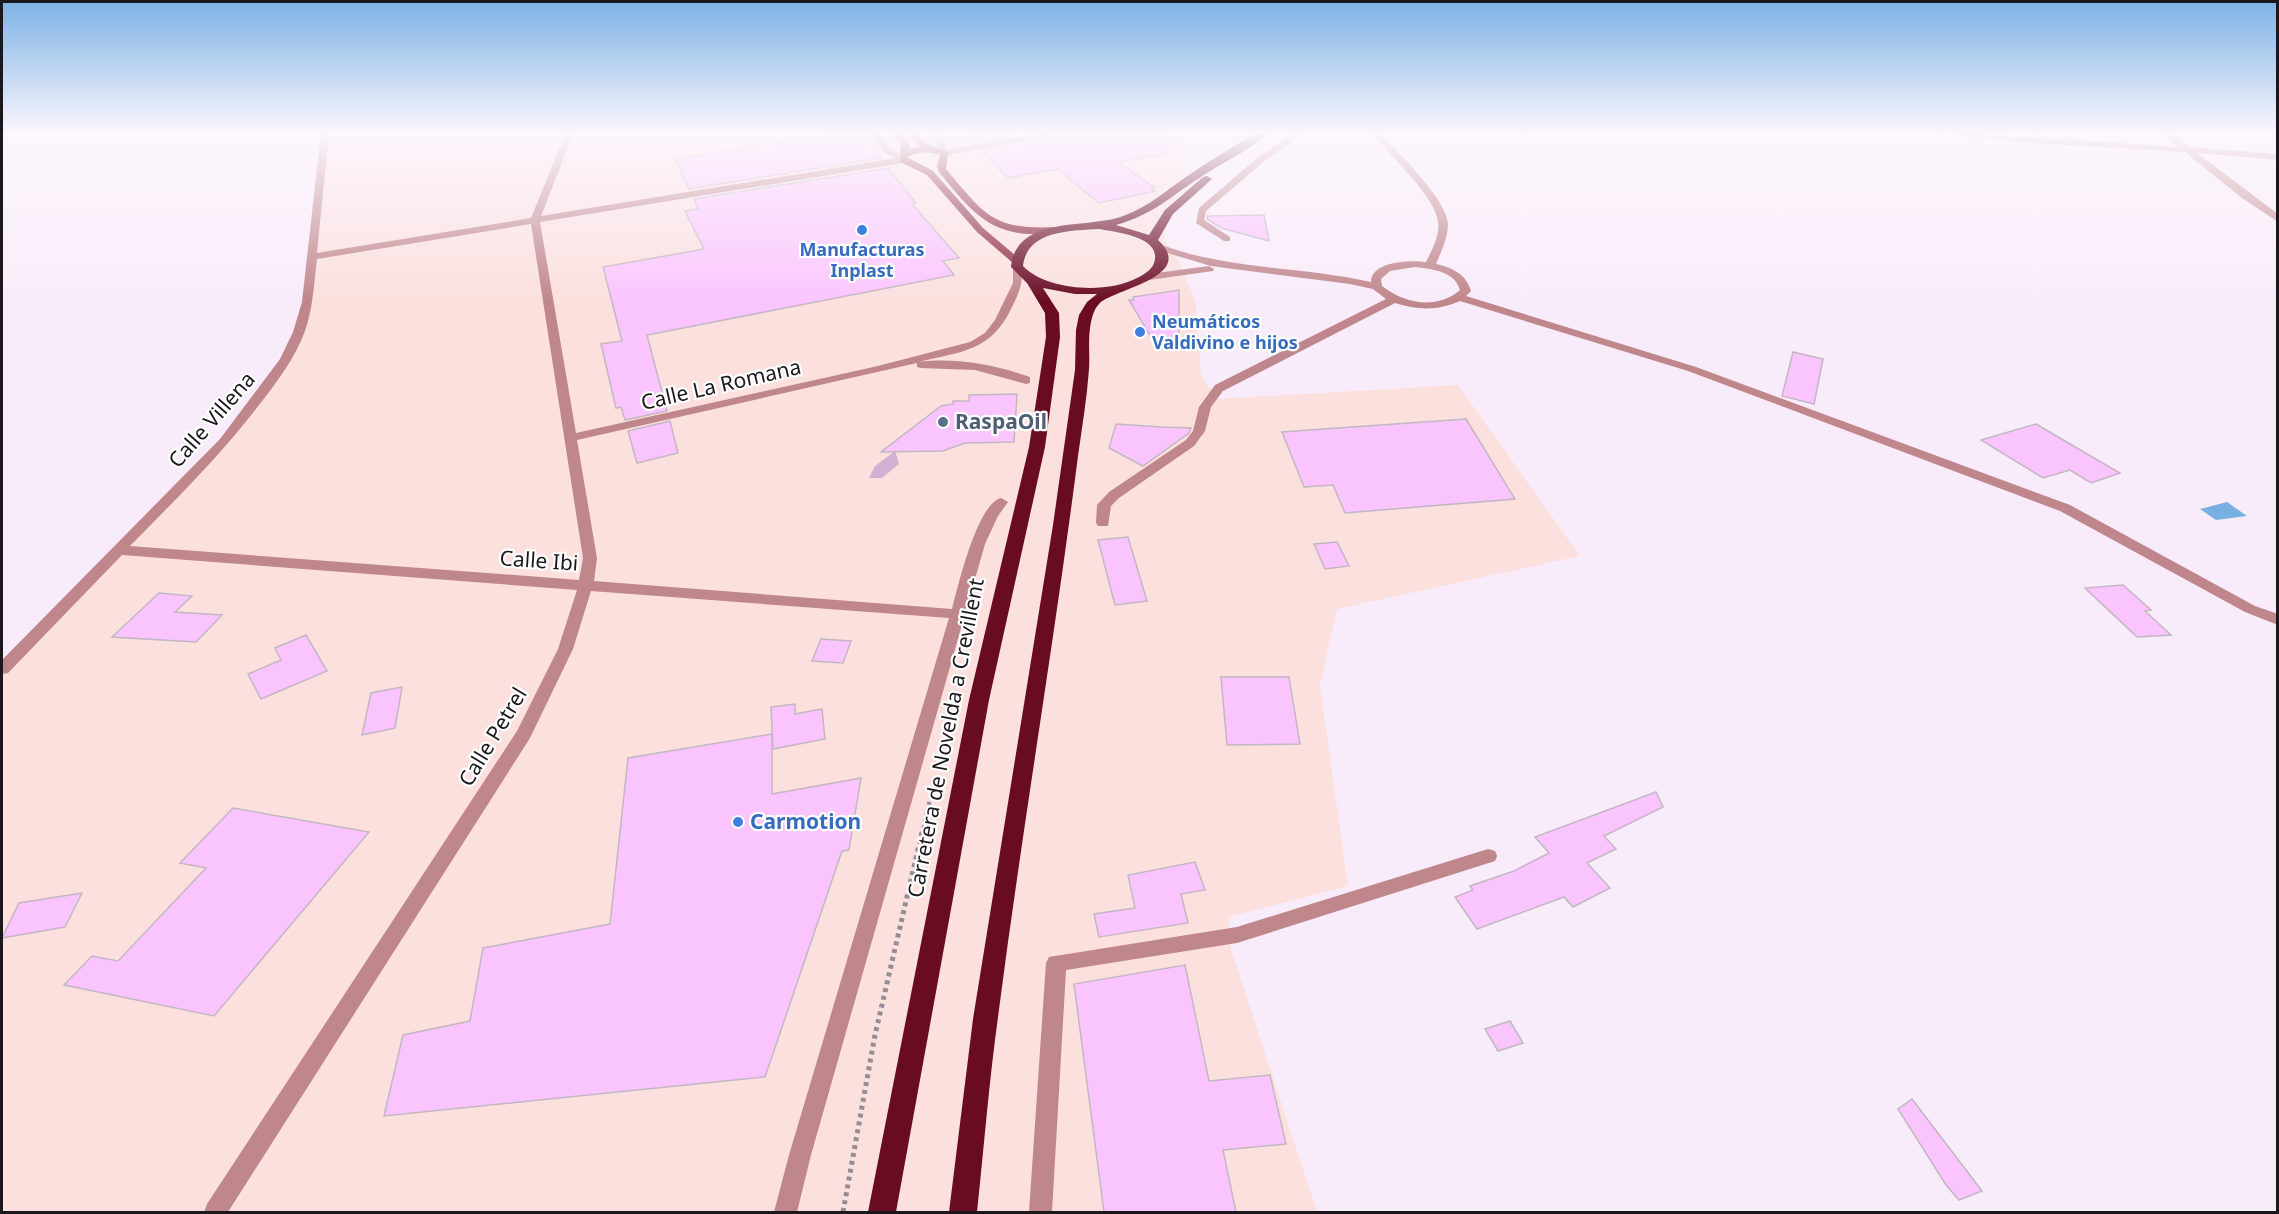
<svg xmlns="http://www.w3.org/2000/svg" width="2279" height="1214" viewBox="0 0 2279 1214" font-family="'Noto Sans',sans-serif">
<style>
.industrial{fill:#fbe0de}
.green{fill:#d1b1d3}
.water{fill:#79b0e4}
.building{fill:#fac5fe;stroke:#c3b7c4;stroke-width:1.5}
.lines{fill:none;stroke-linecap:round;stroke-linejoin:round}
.path-far1{stroke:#958c96;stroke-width:4;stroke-dasharray:3 3;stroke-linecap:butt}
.path{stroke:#958c96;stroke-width:5;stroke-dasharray:4 4;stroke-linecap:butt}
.minor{fill:#bf868b;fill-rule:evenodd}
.major{fill:#89273a;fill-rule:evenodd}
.highway{fill:#680b23;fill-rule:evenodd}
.shop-dot{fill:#3f7fe0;stroke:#fefefe;stroke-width:2}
.service-dot{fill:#5c6f8a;stroke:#fefefe;stroke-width:2}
.labels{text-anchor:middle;stroke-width:4.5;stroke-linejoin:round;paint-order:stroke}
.far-shop-label{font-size:18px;font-weight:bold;fill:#366cbe;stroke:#fefefe}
.street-label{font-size:21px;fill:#1b171c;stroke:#fefefe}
.service-label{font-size:21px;font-weight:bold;fill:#4e5e75;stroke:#fefefe;text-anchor:start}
.shop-label{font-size:21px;font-weight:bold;fill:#366cbe;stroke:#fefefe;text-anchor:start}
</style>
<rect width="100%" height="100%" fill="#f9ecfa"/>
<polygon class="industrial" points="325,132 1184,132 1190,160 1164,235 1167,244 1175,251 1195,300 1201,374 1216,399 1458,385 1580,556 1337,609 1320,686 1348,886 1229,917 1230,946 1317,1212 2,1212 2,669 224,442 299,332"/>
<polygon class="green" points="895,451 899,464 882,478 869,478 875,466"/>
<polygon class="water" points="2227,502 2247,516 2216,520 2200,509"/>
<g class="building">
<polygon points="850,132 861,132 881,158 689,189 675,159"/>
<polygon points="965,132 1034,132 975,143"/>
<polygon points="1072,132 1162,132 1167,154 1119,162 1155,188 1151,188 1155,191 1099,203 1057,169 1008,178 982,151"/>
<polygon points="888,168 916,203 912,204 959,258 943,261 954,275 647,335 667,411 625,420 621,407 616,408 601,344 622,341 603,267 704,249 685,211 698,209 694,199"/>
<polygon points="1264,215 1269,241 1221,228 1207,219 1207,216"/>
<polygon points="1179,290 1179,341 1155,344 1129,300 1134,300 1133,297"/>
<polygon points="1793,352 1823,359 1814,404 1782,396"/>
<polygon points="1017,394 1014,442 965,443 943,451 881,452 941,406 953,404 953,401 969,401 969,395"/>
<polygon points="1466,419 1515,499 1345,513 1333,485 1304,487 1282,432"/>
<polygon points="670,421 678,453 637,463 628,431"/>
<polygon points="1116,424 1162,427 1191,428 1189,433 1143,466 1109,448"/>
<polygon points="2036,424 2082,451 2120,473 2091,483 2070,470 2043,478 1981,440"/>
<polygon points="1128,537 1147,601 1115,605 1098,540"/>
<polygon points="1337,542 1349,566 1325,569 1314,544"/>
<polygon points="2123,585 2151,610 2145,611 2171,635 2137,637 2085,588"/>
<polygon points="159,593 192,596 175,612 222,615 196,642 112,637"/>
<polygon points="306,635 327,671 261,699 248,674 281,660 275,648"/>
<polygon points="821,639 851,641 843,663 812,661"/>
<polygon points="1221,677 1289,677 1300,744 1227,745"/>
<polygon points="402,687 395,728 362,735 371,693"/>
<polygon points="795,704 795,714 822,709 825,739 773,749 771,707"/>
<polygon points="772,734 772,794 861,778 849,850 842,851 765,1077 384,1116 403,1035 470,1021 483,948 610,924 628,758"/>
<polygon points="1656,792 1663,807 1604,836 1616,849 1587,863 1610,888 1573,907 1564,897 1477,929 1455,897 1473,890 1470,886 1514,871 1549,853 1535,837"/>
<polygon points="233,808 369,832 214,1016 64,985 92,956 118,961 206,868 180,863"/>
<polygon points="1195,862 1205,890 1181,894 1188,923 1099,937 1094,914 1135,908 1128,875"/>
<polygon points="82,893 65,927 2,938 19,903"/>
<polygon points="1185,965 1209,1081 1270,1075 1286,1144 1223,1150 1236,1212 1104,1212 1074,984"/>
<polygon points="1510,1021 1523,1043 1498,1051 1485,1029"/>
<polygon points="1912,1099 1982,1191 1959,1200 1946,1185 1898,1109"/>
</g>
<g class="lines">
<polyline class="path-far1" points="922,834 930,799"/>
<polyline class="path" points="843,1212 875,1035 922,832"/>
<g class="minor">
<path d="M321,132h8l-12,121 214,-35 35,-86h8l-33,84 355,-58 -11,-5 -16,-21h9l13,17 14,7 2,4 -4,3 -363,59 36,211 302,-67 92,-24 15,-9 10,-13 18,-37v-18l9,2c1,16 -3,26 -10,40 -21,45 -50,44 -93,55 37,-5 77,3 111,15v6l-4,1 -51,-14 -54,-2 -4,-1v-4l-340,77 20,118 -3,23 358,28c6,-23 25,-105 49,-111l7,4 -10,14 -13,28 -174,611 -14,57h-23l15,-57 160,-537 -358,-27 -18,58 -43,89 -302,474h-24l3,-8 310,-473 41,-82 19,-59 -455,-35 -114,118 -6,1v-14l218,-221 60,-80 13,-27 9,-30zM531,224l52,334 -4,22 -449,-34c45,-46 90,-90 129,-141 18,-23 36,-47 46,-74 8,-23 9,-48 12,-72z"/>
<polygon points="930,132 938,132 945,142 945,150 1049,132 1070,132 943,156 937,151 937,142"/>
<polygon points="1295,132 1305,132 1262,163 1206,211 1204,220 1230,237 1230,241 1224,241 1196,223 1199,208 1256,159"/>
<path d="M1371,132h9c17,20 67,67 68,92 0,14 -7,28 -12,40 17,4 30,10 35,27l-5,5 230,71 374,138 185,101 23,8v11l-33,-13 -185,-101 -372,-140 -228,-70c-22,10 -43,9 -65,2l-172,88 -12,16 -6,24 -11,15 -75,52 -8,8 -3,20h-10l-2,-3 1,-18 12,-13 77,-52 7,-9 6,-24 16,-22 171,-86 -13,-10 -23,-5 -139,-18 -57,-17v-4h8c67,25 139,21 209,37 0,-21 40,-22 55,-20 6,-12 14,-26 12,-40 -3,-27 -50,-68 -67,-90zM1415,267c17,2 40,4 45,23 -23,20 -55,14 -78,-4l-1,-7 9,-8z"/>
<polygon points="1927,132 1961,132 2178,147 2161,132 2171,132 2190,147 2278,154 2278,160 2197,153 2278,214 2278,222 2242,198 2185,152 2017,142"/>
<polygon points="1209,266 1214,269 1213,271 1149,280 1144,277 1149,274"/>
<polygon points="1488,849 1495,851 1497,856 1495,861 1237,943 1066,970 1052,1212 1029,1212 1046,963 1049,957 1237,927"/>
</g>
<path class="major" d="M891,132h9l9,12 1,5 11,-2 -16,-15h9l13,12 21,8 -2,17c40,47 46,61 111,58l5,3c-6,4 -15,3 -23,4 -51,2 -71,-27 -100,-62l-2,-6 3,-11c-11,-4 -22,-4 -33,2l26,14 50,57 39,33 -9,2 -36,-31 -50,-57 -27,-13 1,-18z"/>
<path class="highway" d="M1257,132h13c-18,17 -45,29 -66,43 -34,21 -47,38 -88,50l33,10 16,-25 38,-33 4,-1 5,3 -39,35 -15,26c40,37 -45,49 -59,64 -6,6 -8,17 -9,24 -2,14 0,28 -1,41 -2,29 -7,58 -11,87 -24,188 -56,374 -80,561 -9,65 -14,130 -21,195h-28l24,-193 80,-494 22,-155 1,-40 3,-15 8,-13 10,-8h-22l-32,-6 16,25 1,24 -15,110 -56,253 -93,512h-28l101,-512 60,-253 17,-110 -1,-24 -18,-30 -16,-16c5,-50 70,-39 106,-49 31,-9 51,-30 78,-47 20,-14 42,-26 62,-39zM1099,229c16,3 59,7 56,30 -1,10 -10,15 -18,19 -30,16 -90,13 -114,-12 4,-36 47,-35 76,-37z"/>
</g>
<linearGradient id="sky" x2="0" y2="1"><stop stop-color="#7bb2e6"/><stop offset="0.44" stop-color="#fcf6fd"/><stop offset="1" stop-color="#fcf6fd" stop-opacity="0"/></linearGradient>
<rect width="2279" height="302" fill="url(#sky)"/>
<g class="shop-dot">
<circle cx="862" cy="230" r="6"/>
<circle cx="1140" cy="332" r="6"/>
<circle cx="738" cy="822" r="6"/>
</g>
<circle class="service-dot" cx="943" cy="422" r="6"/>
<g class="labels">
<g class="far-shop-label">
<text x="862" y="256">Manufacturas<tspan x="862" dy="21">Inplast</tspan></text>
<text x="1152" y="328" text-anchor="start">Neumáticos<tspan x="1152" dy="21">Valdivino e hijos</tspan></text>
</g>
<g class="street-label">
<text transform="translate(721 385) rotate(-13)" y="7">Calle La Romana</text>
<text transform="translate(212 420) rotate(-49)" y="7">Calle Villena</text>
<text transform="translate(539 561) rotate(4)" y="7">Calle Ibi</text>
<text transform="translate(493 737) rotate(-59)" y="7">Calle Petrel</text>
<text transform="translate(946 738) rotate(-79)" y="7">Carretera de Novelda a Crevillent</text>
</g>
<g class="service-label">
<text x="955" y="429">RaspaOil</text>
</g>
<g class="shop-label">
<text x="750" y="829">Carmotion</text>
</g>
</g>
<rect width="2279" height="1214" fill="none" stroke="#1b171c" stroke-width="6"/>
</svg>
